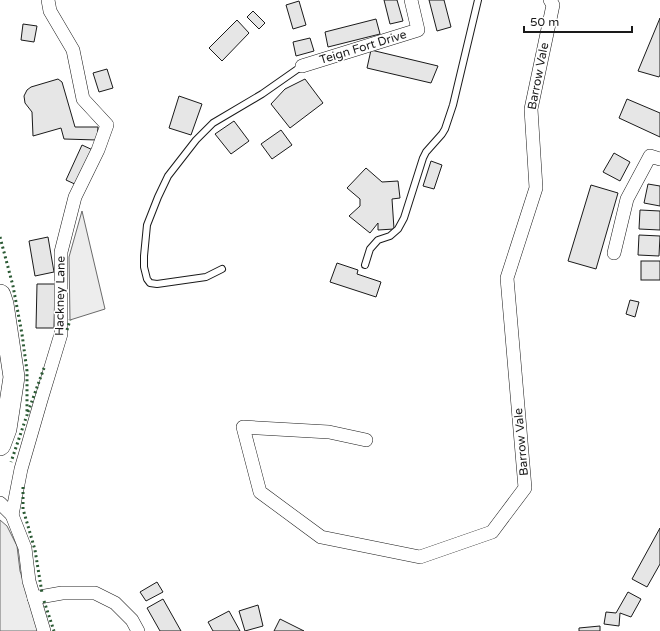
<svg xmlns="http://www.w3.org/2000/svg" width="660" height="631" viewBox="0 0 660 631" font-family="'Varela Round',sans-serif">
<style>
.green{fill:#ededed;stroke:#6a6a6a}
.building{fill:#e6e6e6;stroke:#1a1a1a}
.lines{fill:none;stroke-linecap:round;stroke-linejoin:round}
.lane-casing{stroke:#1a1a1a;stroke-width:8}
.street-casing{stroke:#1a1a1a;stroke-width:14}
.primary-casing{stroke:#1a1a1a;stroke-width:22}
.lane{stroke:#fff;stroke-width:6}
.street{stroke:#fff;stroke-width:13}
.primary{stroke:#fff;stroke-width:21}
.hedge{stroke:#2b5a34;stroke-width:3;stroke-dasharray:2 3;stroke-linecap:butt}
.labels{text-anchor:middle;stroke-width:3;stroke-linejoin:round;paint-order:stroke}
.street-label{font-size:12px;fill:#1a1a1a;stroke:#fff}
</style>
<rect width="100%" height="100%" fill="#fff"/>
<g class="green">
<polygon points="82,211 105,309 70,320 69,257"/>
<polygon points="0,520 7,526 17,546 20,571 39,631 0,631"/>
</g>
<g class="building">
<polygon points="384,0 397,0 403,21 390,24"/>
<polygon points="429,0 444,0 451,27 437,31"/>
<polygon points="299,1 306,25 293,29 286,5"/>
<polygon points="253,11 265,23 259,29 247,17"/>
<polygon points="660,18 660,75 659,77 638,71"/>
<polygon points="376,19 380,34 328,47 325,32"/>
<polygon points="237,20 249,33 222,61 209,48"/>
<polygon points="23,24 37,26 34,42 21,40"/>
<polygon points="310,38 314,51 296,56 293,42"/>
<polygon points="371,50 438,66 431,83 367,68"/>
<polygon points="107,69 113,88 99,92 93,73"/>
<polygon points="58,79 62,82 75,127 98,127 97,140 64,139 61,128 33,136 32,112 25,103 24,96 27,90 31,87"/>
<polygon points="305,79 323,103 290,128 271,104 285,89"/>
<polygon points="179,96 202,104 191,135 169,128"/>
<polygon points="627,99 660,113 660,137 619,118"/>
<polygon points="234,121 249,141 231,154 215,134"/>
<polygon points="281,130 292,145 272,159 261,144"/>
<polygon points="82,145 95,151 79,186 66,180"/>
<polygon points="614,153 630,162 620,181 603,172"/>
<polygon points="431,161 442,165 434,189 423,186"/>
<polygon points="366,168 382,182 398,181 400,198 392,199 394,229 378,230 378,223 370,233 349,216 360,206 360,199 347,188"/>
<polygon points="648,184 660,186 660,206 644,203"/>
<polygon points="591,185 618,193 596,269 568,261"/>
<polygon points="640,210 660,211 660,230 639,229"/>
<polygon points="639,235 660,236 659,256 638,255"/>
<polygon points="48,237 54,272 35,276 29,241"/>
<rect x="641" y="261" width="19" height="19"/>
<polygon points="337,263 358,270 357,274 381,282 376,297 330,282"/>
<polygon points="37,284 55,284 54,328 36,328"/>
<polygon points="630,300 639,302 635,317 626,314"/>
<polygon points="660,528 660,564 647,587 632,579"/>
<polygon points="157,582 163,592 146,601 140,592"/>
<polygon points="628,592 641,599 631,617 620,613 619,626 604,624 606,612 616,613"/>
<polygon points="163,599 181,631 160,631 147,608"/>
<polygon points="258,605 263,626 245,631 239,611"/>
<polygon points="229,611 240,631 213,631 208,622"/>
<polygon points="280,619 304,631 274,631"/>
<polygon points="600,626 600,631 579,631 579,628"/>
</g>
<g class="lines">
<g class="lane-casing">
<g id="lane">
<polyline points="365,265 370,249 378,240 390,236 398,229 404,218 423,158 426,152 442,134 445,129 453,105 478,0"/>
<polyline points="222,269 206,277 157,284 150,283 147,279 144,267 144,256 147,225 158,197 168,176 196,140 213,123 262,94 302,66"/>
</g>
</g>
<g class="street-casing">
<g id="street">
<polyline points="302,66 418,30 411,0"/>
<polyline points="614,253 627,199 650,156 660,159"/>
<polyline points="366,440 329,432 243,427 260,492 321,537 420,557 492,532 525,488 507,278 536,188 531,109 553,5 550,0"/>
<polyline points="0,503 12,515 25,548 29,581 44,631"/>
<polyline points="12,515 21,469 41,400 61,334 61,252 75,197 98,150 107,125 83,99 73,50 50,11 48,0"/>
<polyline points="34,598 62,593 95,593 115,603 132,620 138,631"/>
</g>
</g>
<g class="primary-casing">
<polyline id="primary" points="0,295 3,304 14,377 6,429 0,445"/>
</g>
<use href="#lane" class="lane"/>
<use href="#street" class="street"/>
<use href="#primary" class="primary"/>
<g class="hedge">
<polyline points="0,237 13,286 22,334 27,371 27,415 11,462"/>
<polyline points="67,330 70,320"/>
<polyline points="28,412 44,368"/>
<polyline points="23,487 23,509 35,550 42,593"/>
<polyline points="44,601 54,631"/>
</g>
</g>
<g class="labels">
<g class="street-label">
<text transform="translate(363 47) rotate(-17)" y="4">Teign Fort Drive</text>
<text transform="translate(538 76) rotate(-79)" y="4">Barrow Vale</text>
<text transform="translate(60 296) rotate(-89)" y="4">Hackney Lane</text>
<text transform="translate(521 442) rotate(-95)" y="4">Barrow Vale</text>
</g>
</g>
<path d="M524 26v6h108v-6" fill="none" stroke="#1a1a1a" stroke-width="2"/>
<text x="530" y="26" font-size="12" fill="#1a1a1a" stroke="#ffffff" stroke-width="3" paint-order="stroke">50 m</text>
</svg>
